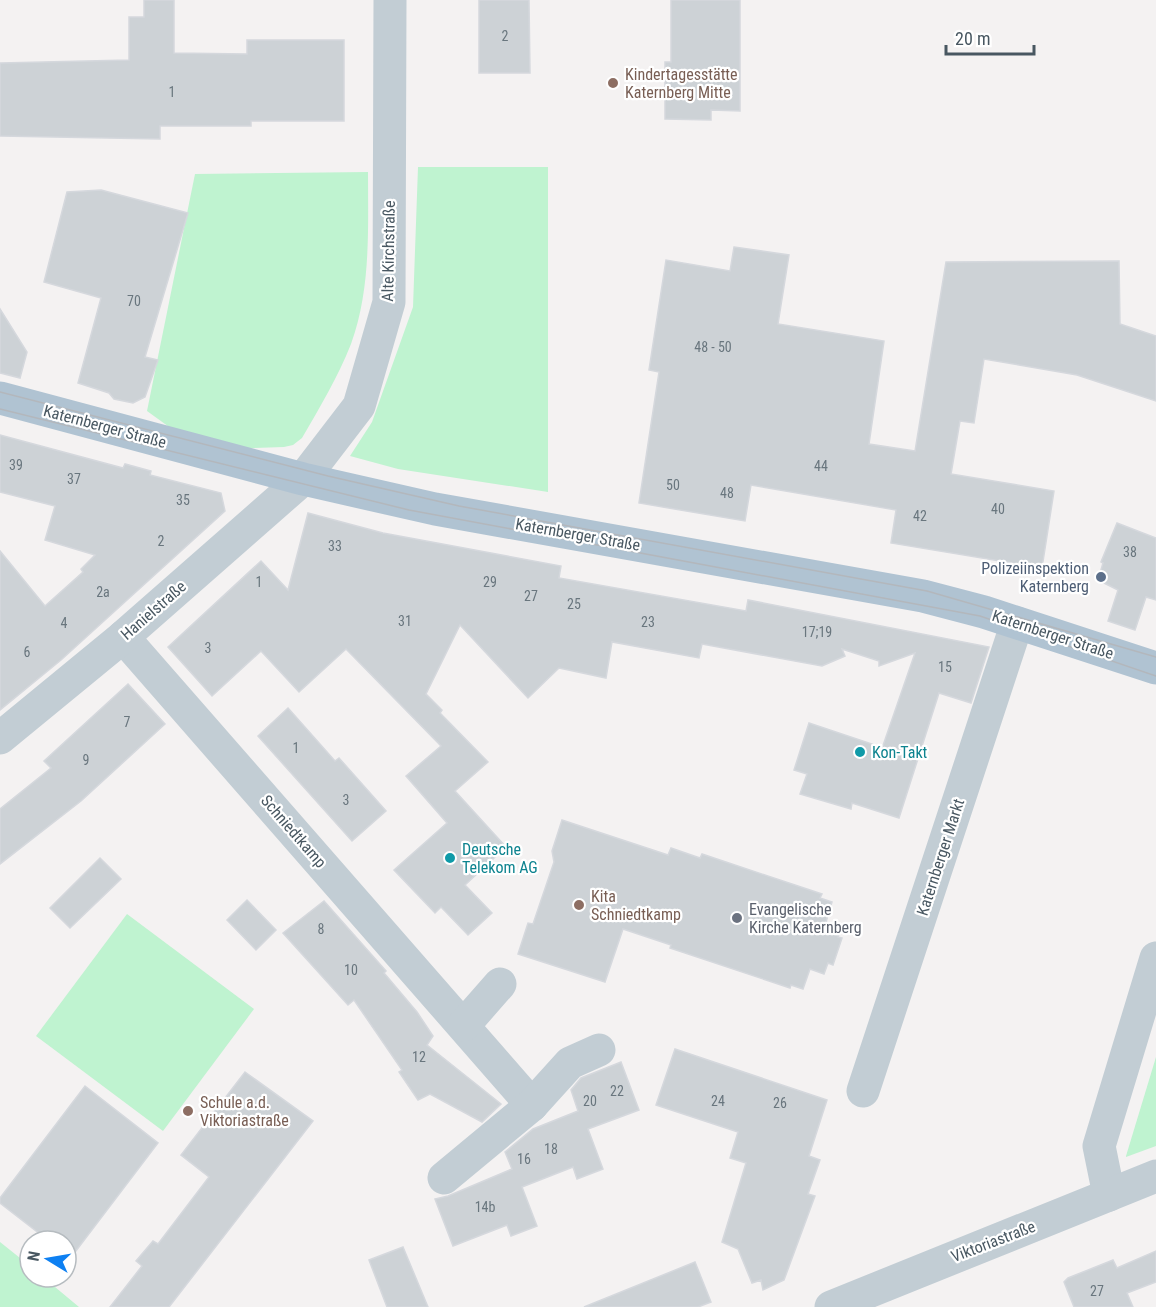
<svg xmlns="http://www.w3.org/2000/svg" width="1156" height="1307" viewBox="0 0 1156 1307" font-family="'Roboto Condensed',sans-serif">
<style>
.green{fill:#bff3d0}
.building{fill:#cdd2d6;stroke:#d5d8dd;stroke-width:1.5}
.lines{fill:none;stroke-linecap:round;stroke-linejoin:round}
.minor{stroke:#c2cdd4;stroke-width:33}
.major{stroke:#b0c3d2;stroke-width:33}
.tram{stroke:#b3b7bc;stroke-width:1.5}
.education-dot{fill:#8d6e63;stroke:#fff;stroke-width:2}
.service-dot{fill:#5c6f8a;stroke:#fff;stroke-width:2}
.culture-dot{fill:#0f9aa8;stroke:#fff;stroke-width:2}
.worship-dot{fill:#6b7280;stroke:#fff;stroke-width:2}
.labels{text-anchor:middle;stroke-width:4.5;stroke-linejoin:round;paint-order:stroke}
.number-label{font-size:14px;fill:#69767e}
.education-label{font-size:16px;fill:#785e54;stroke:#fff;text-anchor:start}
.street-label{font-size:16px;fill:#485761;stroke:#fff}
.service-label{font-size:16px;fill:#4e5e75;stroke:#fff;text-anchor:end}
.culture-label{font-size:16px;fill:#0d838f;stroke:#fff;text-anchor:start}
.worship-label{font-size:16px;fill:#5b616d;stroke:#fff;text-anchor:start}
</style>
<rect width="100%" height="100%" fill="#f4f2f2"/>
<g class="green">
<polygon points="418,167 548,167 548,492 398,469 350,456 372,422 413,307"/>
<path d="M368,172c0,58 3,117 -17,172 -13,33 -31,63 -49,94l-9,7 -9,2 -83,3 -54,-39 48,-237z"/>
<polygon points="127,914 254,1009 163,1131 36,1036"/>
<polygon points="1156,1057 1156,1146 1126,1157 1126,1156"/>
<polygon points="0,1242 30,1266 30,1277 43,1277 79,1307 0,1307"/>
</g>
<g class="building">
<polygon points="144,0 174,0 174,53 247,54 247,40 344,40 344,121 251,121 251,126 160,126 160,139 0,136 0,63 129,60 129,17 144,17"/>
<polygon points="479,0 529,0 530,73 479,73"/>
<polygon points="671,0 740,0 740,111 711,110 711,120 665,119 665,62 671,62"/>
<polygon points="101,190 188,213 145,357 158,360 145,397 133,403 114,399 109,393 78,383 101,298 44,282 67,192"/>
<polygon points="734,247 789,255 778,324 884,341 869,444 915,451 946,262 1119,261 1120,324 1156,336 1156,401 1077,375 984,359 974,423 960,421 951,474 1054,491 1042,568 891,543 896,510 751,485 745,521 639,503 659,372 649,370 666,260 730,271"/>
<polygon points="0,309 27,352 20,378 0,373"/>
<polygon points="0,435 123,468 125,464 151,471 150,475 221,493 225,511 61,660 0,710 0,551 45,606 83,572 81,569 95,555 45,540 55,506 0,492"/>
<polygon points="308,513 383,533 561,566 559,578 746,611 748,600 989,647 971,703 939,693 899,818 852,803 851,809 800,794 807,774 794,770 809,723 875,745 879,757 915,653 879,666 879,661 842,649 845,656 822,666 702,644 699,658 612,642 606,678 559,668 528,698 460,625 426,694 442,710 440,713 488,762 455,791 506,847 465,885 492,913 468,935 441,907 435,913 394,870 447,823 406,776 441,746 346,649 299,692 261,651 212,696 168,647 261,561 288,590"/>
<polygon points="1117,523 1156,538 1156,600 1146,597 1135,630 1108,621 1118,590 1098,580 1103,563 1101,562"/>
<polygon points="128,684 165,724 81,801 0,864 0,809 51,768 44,761"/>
<polygon points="288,708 335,761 339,758 386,811 352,841 258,736"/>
<polygon points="562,820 668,855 671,848 700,858 702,854 822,894 820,898 832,902 826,922 841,927 838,937 842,938 833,965 828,963 824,974 810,969 803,989 791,985 790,988 670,948 671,945 623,929 605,982 518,954 528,923 533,924 554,862 552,851"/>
<polygon points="100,858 121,879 70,928 50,908"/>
<polygon points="247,900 276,930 256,950 227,920"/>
<polygon points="324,901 386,971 384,973 417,1012 433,1036 427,1045 501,1104 482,1122 430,1094 418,1100 399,1072 402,1070 354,1000 348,1005 283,933"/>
<polygon points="675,1049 827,1100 809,1156 820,1160 808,1194 815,1196 784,1280 763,1290 761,1280 752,1283 738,1249 722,1242 746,1163 730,1158 738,1132 656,1105"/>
<polygon points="621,1062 639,1110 588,1129 603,1169 577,1179 573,1167 522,1187 537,1226 511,1236 507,1225 453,1246 435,1199 448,1196 512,1169 505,1152 533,1129 578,1111 571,1090 581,1078"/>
<polygon points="245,1072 313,1121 169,1307 110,1307 142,1266 136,1261 153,1241 158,1244 209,1177 181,1155"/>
<polygon points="85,1086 158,1143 66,1264 66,1241 49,1241 0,1203 0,1198"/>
<polygon points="403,1247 428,1307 387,1307 369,1260"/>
<polygon points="1156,1251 1156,1282 1127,1293 1133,1307 1074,1307 1064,1282 1068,1278 1113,1260 1117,1268"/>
<polygon points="695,1262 711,1302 698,1307 584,1307"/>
</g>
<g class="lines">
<g class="minor">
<polyline points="123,637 532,1105"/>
<polyline points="0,738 123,637 303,479 359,406 389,302 390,0"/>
<polyline points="464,1025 500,984"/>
<polyline points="863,1091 1017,623"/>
<polyline points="444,1178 532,1105 570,1063 599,1050"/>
<polyline points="1109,1195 1099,1146 1156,958"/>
<polyline points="831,1307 1156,1176"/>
</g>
<polyline class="major" points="0,398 303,479 435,509 923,596 984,612 1156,668"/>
<g class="tram">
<polyline points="0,392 328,476 459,506 927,591 1156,657"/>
<polyline points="0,409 409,510 980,616 1156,676"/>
</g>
</g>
<g class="education-dot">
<circle cx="613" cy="83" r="6"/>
<circle cx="579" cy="905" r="6"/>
<circle cx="188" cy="1111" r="6"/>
</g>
<circle class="service-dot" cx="1101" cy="577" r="6"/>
<g class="culture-dot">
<circle cx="860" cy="752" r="6"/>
<circle cx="450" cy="858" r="6"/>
</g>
<circle class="worship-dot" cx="737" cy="918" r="6"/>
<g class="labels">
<g class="number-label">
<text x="505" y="41">2</text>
<text x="172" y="97">1</text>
<text x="134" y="306">70</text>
<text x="713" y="352">48 - 50</text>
<text x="16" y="470">39</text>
<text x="821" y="471">44</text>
<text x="74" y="484">37</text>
<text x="673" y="490">50</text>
<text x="727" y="498">48</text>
<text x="183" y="505">35</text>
<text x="998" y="514">40</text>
<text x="920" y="521">42</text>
<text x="161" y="546">2</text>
<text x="335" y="551">33</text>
<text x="1130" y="557">38</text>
<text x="259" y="587">1</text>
<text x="490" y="587">29</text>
<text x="103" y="597">2a</text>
<text x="531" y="601">27</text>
<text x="574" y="609">25</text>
<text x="405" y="626">31</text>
<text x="648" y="627">23</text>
<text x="64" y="628">4</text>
<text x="817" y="637">17;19</text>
<text x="208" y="653">3</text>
<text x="27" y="657">6</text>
<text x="945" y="672">15</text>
<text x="127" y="727">7</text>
<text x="296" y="753">1</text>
<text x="86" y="765">9</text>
<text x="346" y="805">3</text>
<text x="321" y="934">8</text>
<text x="351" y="975">10</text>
<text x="419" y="1062">12</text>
<text x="617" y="1096">22</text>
<text x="590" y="1106">20</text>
<text x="718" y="1106">24</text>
<text x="780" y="1108">26</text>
<text x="551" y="1154">18</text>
<text x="524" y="1164">16</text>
<text x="485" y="1212">14b</text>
<text x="1097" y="1296">27</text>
</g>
<g class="education-label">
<text x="625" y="80">Kindertagesstätte<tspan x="625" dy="18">Katernberg Mitte</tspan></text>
<text x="591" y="902">Kita<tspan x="591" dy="18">Schniedtkamp</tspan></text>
<text x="200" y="1108">Schule a.d.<tspan x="200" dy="18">Viktoriastraße</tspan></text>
</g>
<g class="street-label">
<text transform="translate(388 251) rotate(-89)" y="6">Alte Kirchstraße</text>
<text transform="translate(105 426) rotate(15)" y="6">Katernberger Straße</text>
<text transform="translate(578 534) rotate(10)" y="6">Katernberger Straße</text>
<text transform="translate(153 610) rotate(-41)" y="6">Hanielstraße</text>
<text transform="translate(1053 634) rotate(18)" y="6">Katernberger Straße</text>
<text transform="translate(294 831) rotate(49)" y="6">Schniedtkamp</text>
<text transform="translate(940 857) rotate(-72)" y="6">Katernberger Markt</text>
<text transform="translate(993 1241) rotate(-21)" y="6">Viktoriastraße</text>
</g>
<g class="service-label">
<text x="1089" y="574">Polizeiinspektion<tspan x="1089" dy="18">Katernberg</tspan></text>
</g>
<g class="culture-label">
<text x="872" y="758">Kon-Takt</text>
<text x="462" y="855">Deutsche<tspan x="462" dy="18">Telekom AG</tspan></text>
</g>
<g class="worship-label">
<text x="749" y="915">Evangelische<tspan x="749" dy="18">Kirche Katernberg</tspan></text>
</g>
</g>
<g transform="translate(48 1259) rotate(281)"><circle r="28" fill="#ffffff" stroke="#b6bcc0" stroke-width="1.5"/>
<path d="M0-4.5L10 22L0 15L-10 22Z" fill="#0e80f2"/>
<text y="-9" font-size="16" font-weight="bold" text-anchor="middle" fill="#485761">N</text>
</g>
<path d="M946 45v9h88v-9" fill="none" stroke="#485761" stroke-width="3"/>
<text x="955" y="45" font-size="18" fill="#485761" stroke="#ffffff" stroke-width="4.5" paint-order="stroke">20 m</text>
</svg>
